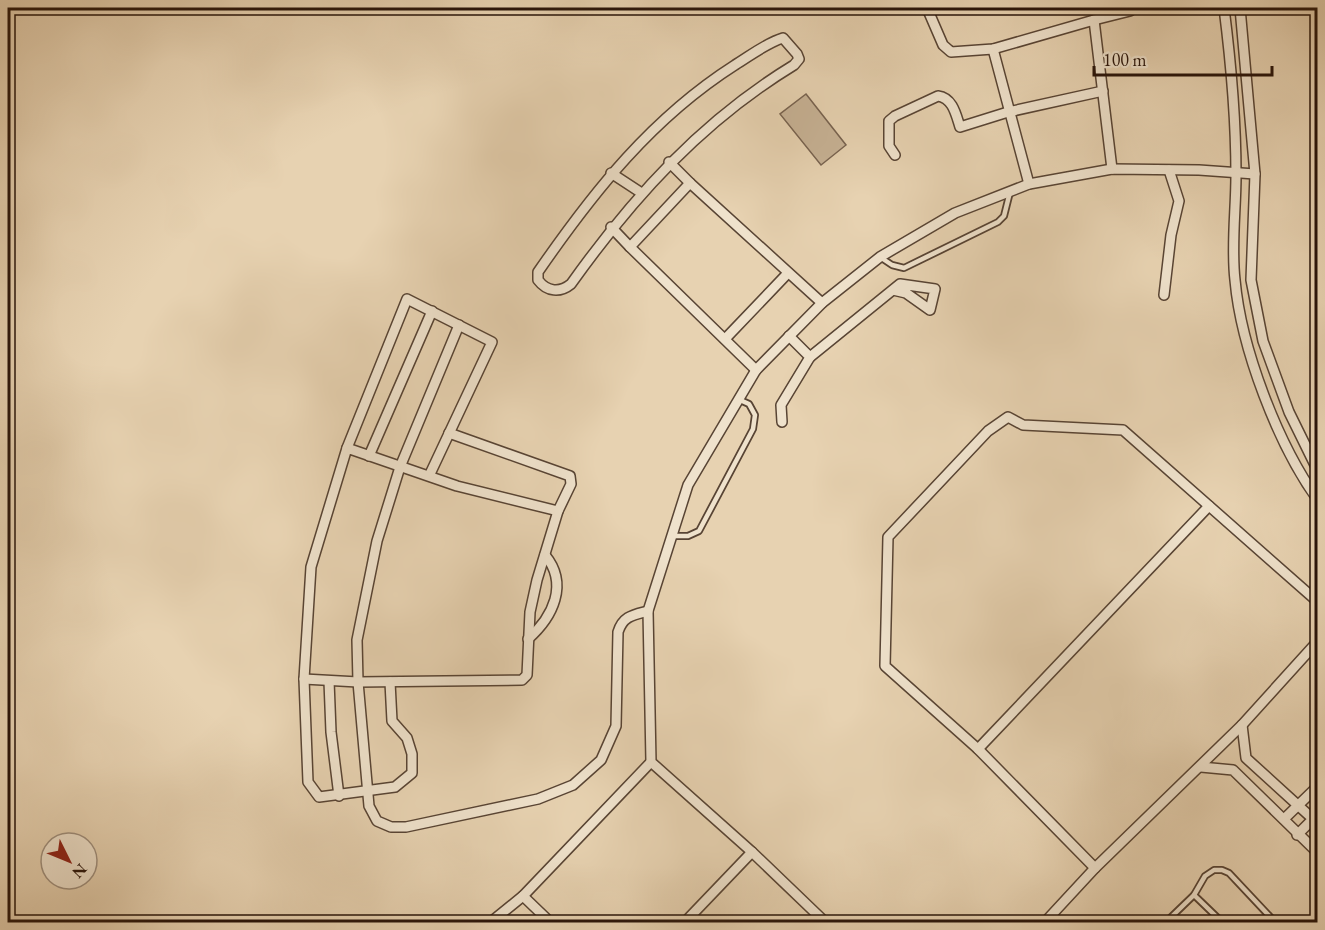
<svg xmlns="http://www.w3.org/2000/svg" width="1325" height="930" viewBox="0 0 1325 930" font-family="'EB Garamond',serif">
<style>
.green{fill:#c7b295;stroke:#786350;stroke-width:1.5}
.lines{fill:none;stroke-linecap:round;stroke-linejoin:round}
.service-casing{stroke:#584434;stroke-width:8}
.minor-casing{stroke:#584434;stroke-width:12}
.service{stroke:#efe2cc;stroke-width:4.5}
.minor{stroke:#efe2cc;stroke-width:9}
</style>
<rect width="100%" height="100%" fill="#e7d2b1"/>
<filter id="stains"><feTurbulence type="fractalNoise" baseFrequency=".00333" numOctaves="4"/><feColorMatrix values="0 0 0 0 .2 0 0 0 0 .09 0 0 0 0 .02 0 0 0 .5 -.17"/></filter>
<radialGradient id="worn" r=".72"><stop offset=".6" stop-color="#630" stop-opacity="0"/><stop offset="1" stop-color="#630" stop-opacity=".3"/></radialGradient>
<polygon class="green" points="806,94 846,145 821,165 780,114"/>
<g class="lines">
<g class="service-casing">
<g id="service">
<polyline points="880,257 892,265 904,268 998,222 1004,216 1010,192"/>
<polyline points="672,536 688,536 699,531 753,429 755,415 749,404 740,400"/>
<polyline points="1194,895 1222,922"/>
<polyline points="1166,922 1194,895 1205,876 1214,870 1222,870 1229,873 1275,922"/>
</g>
</g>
<g class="minor-casing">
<g id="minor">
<polyline points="927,8 943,45 951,52 993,49 1094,20 1112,169"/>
<path d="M1224,8c7,55 12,111 12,167 0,35 -5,71 -1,105 6,68 43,165 83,220"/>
<polyline points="1240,8 1255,174 1251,280 1263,341 1289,412 1318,471"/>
<polyline points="1094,20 1130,11 1130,8"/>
<path d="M783,38l14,16 2,5 -5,6c-92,56 -161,132 -223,219 -11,9 -24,8 -33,-4v-8c56,-81 114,-154 197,-207 15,-9 31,-22 48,-27z"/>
<polyline points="993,49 1029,184"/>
<path d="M895,155l-6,-9v-25l6,-5 43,-20c15,2 18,19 22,31l48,-15 95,-21"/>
<polyline points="669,162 690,183"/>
<polyline points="611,173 640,192"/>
<polyline points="611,227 630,247"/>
<polyline points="1164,295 1171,235 1179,201 1169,170"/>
<path d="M459,325l-59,142 -23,74 -20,99 1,42 11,124 8,15 14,6h15l132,-28 35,-14 28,-25 15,-34 2,-94c5,-16 15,-17 30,-21"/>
<polyline points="725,339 788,273"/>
<polyline points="810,357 900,284 935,289 930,310 906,293 893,290"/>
<polyline points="756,370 630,247 690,183 822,303"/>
<polyline points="782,422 781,405 810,357 789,336"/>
<polyline points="347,448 407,299 492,342 430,474"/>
<polyline points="369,456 432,311"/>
<polyline points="1318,602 1123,430 1023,425 1008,417 988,431 888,537 885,666 978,749 1095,868 1242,725 1318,641"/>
<path d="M528,639c25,-22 41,-55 17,-84"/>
<polyline points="304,679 358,682 522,680 527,675 530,612 537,580 558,511 571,484 570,476 449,433"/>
<polyline points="329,681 331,732 339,796"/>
<polyline points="390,682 392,721 407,738 412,754 412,773 395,787 319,797 308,782 304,679 311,567 347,448 457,486 558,511"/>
<polyline points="1242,725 1246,758 1313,819 1297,835"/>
<polyline points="978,749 1209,506"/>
<polyline points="1201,767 1233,770 1318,853"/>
<polyline points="1284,819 1318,786"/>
<polyline points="523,896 550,922"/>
<polyline points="491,922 523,896 651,762"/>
<polyline points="685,922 752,852"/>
<polyline points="825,922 752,852 651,762 648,611 688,485 756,370 822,303 880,257 955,213 1029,184 1112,169 1199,170 1255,174"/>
<polyline points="1045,922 1095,868"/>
</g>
</g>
<use href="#service" class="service"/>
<use href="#minor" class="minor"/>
</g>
<rect width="1325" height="930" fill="none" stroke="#e7d2b1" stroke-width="30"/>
<rect x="9" y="9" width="1307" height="912" fill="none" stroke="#29140a" stroke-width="3"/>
<rect x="15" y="15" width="1295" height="900" fill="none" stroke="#29140a" stroke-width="1.5"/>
<g transform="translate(69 861) rotate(133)"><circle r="28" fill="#efe2cc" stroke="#a0907e" stroke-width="1.5"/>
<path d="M0-4.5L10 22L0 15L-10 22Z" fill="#8f2418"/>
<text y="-9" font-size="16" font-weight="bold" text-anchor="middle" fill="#29140a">N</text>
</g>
<path d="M1094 66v9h178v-9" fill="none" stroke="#29140a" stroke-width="3"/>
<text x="1103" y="66" font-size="18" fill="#29140a" stroke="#efe2cc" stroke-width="4.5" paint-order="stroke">100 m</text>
<rect width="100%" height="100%" filter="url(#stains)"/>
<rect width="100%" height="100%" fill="url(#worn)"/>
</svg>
